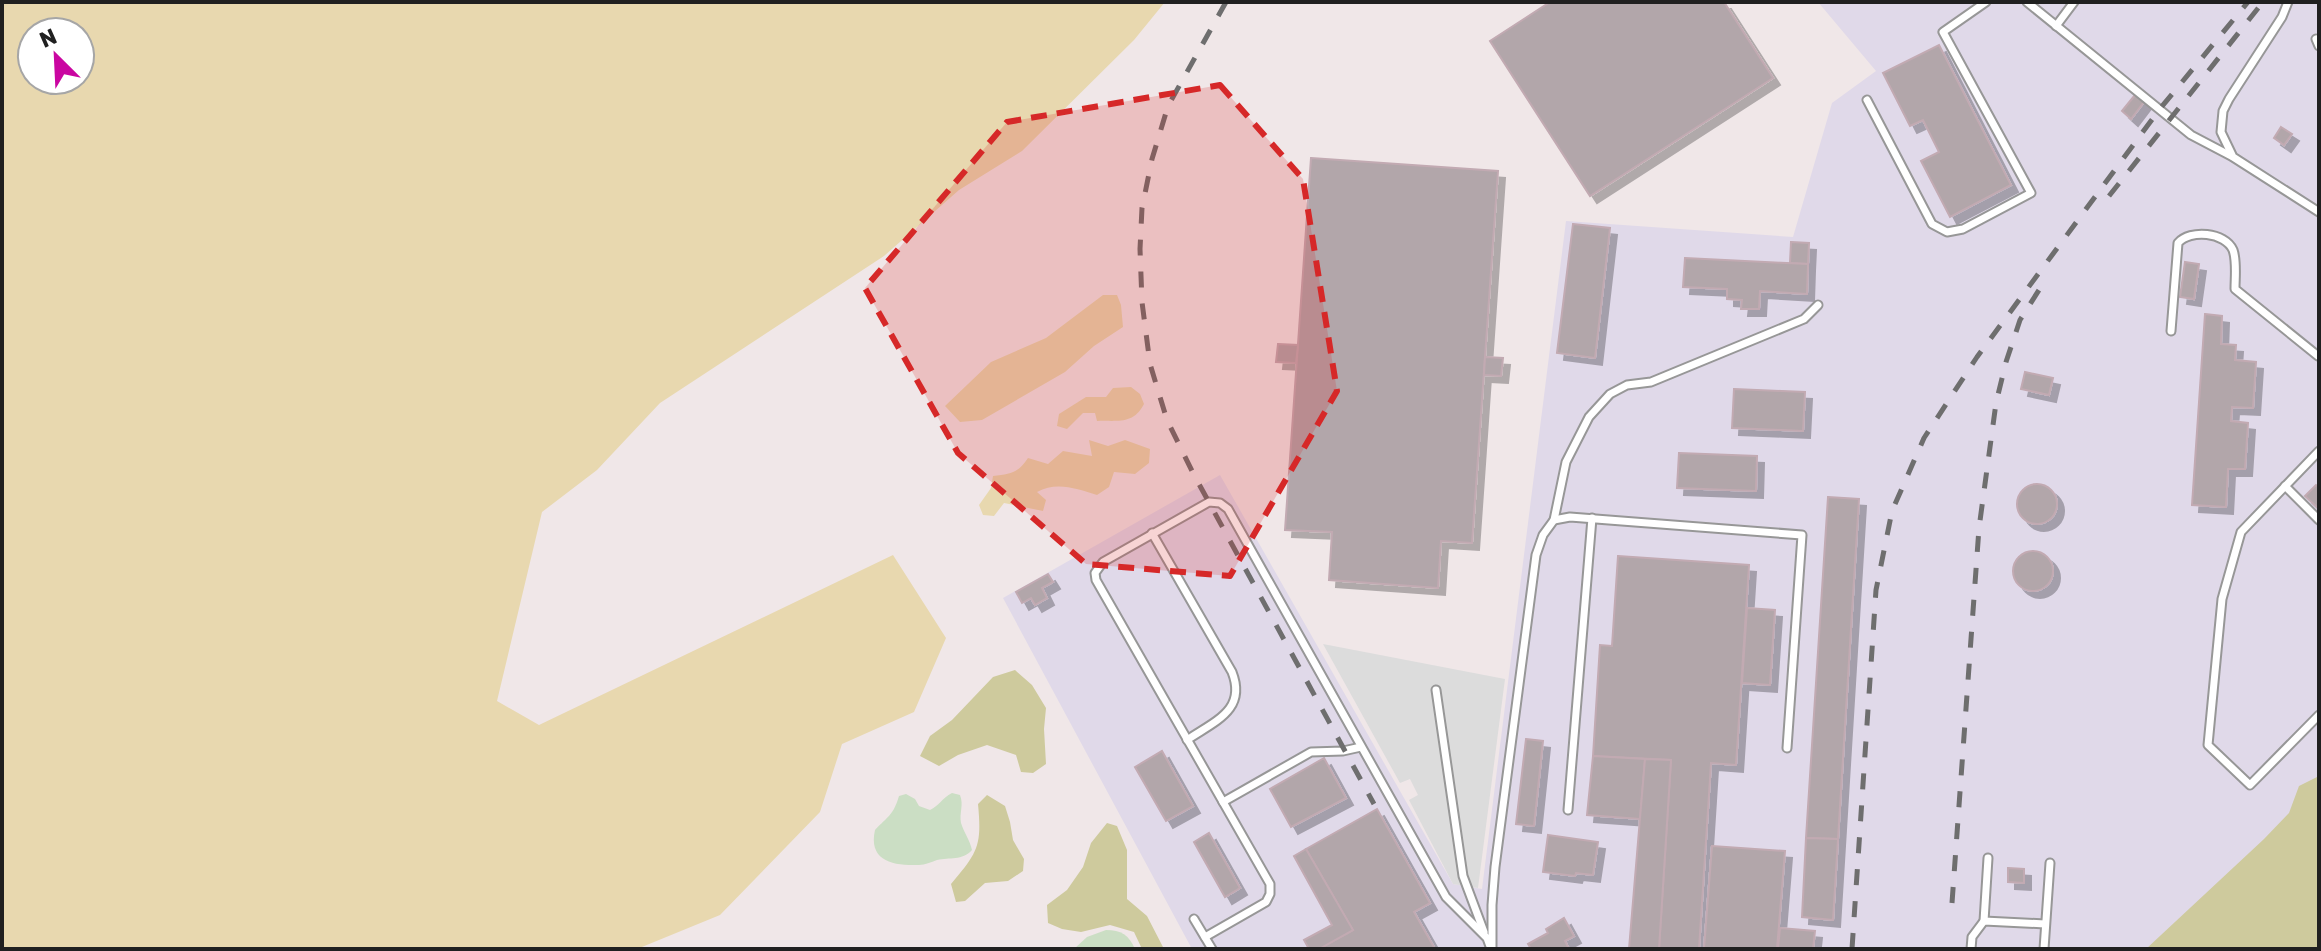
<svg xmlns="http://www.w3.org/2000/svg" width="2321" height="951" viewBox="0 0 2321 951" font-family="Rubik,sans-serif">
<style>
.industrial{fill:#e0d9e9}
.grass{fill:#e8d8af;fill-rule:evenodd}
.forest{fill:#ceca9d}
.wetland{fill:#cbdec4}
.parking{fill:#dcdcdc}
.building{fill:#b2a6aa;stroke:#c2aab2;stroke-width:2;filter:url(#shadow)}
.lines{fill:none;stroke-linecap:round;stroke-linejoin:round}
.service-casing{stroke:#979797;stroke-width:11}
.service{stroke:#fff;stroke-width:7}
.rail{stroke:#6e6e6e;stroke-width:5;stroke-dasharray:16 16;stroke-linecap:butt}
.marked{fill:#d62828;fill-opacity:0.2;stroke:#d62828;stroke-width:6;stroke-dasharray:16 10;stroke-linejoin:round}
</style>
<defs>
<filter id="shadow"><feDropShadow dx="7" dy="7" stdDeviation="0" flood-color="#0004"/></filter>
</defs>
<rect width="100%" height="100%" fill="#f0e7e8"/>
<polygon class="industrial" points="1818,2 2319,2 2319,949 1192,949 1003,598 1220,475 1453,884 1482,889 1566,221 1793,237 1832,103 1876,71"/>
<g class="grass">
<path d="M2,2h1163l-31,38 -112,111 -63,39 -75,66 -224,147 -63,67 -55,42 -45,189 42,24 354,-170 53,83 -32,74 -72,32 -22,68 -100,103 -83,34h-635zM32,32h48v48h-48z"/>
<polygon points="1103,295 1117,295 1121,305 1123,327 1094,346 1065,372 982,420 960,422 945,406 991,362 1046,338"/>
<path d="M1131,387l9,7 4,10c-11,21 -26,16 -47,17l-2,-8h-12l-16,16 -10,-3 2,-12 27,-17h20l7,-9z"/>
<path d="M1089,440l19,6 17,-6 25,9 -1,14 -14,11 -21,-2 -5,15 -12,8c-20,-6 -40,-14 -60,-3l9,8 -3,11 -39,-8 -10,13 -11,-1 -4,-10 12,-17 2,-12c18,-2 25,-3 35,-18l20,6 15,-13 29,5z"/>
</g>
<g class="forest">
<polygon points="1015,670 1032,685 1046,708 1044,729 1046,764 1033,773 1021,772 1016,755 987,745 958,755 939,766 920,756 930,736 952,720 993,677"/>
<polygon points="2319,776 2319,949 2146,949 2264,839 2289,813 2299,786"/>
<path d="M987,795l18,11 5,16 3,18 11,19 -1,12 -15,10 -23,2 -20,18 -9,1 -5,-18c27,-32 31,-38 27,-80z"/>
<polygon points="1107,823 1117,826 1127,850 1127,899 1147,916 1164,949 1142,949 1134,932 1110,925 1081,932 1062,929 1048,923 1047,905 1067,890 1083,867 1091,843"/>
</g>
<g class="wetland">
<path d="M952,793l8,2c4,10 -1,18 1,28 3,10 9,17 11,27 -10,11 -22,7 -35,10 -6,2 -12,5 -18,5 -26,1 -51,-4 -44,-35 13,-14 18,-14 24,-34l7,-2 9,5 4,7 11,4c9,-4 12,-12 22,-17z"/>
<path d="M1106,930c15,0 23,5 29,19h-61l13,-12z"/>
</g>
<polygon class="parking" points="1323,644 1505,679 1478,888 1453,884 1409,800 1418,795 1410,779 1400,783"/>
<g class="building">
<polygon points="1550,2 1724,2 1773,78 1590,196 1490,41"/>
<polygon points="1939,45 2011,185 1950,217 1921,161 1939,152 1923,120 1910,126 1883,73"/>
<polygon points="2135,95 2144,102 2131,119 2122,111"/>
<polygon points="2281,127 2292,134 2284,145 2274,138"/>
<polygon points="1311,158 1498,171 1472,543 1441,541 1438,588 1329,580 1332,532 1285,530"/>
<polygon points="1573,224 1610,228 1595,358 1557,353"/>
<polygon points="1791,242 1809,243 1808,264 1790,263"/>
<polygon points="1685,258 1808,264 1807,294 1760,291 1759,309 1741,309 1742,300 1727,299 1727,289 1683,287"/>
<polygon points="2185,262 2199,264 2194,299 2180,297"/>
<polygon points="2205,314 2222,316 2221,344 2236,345 2235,360 2256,362 2253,408 2232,407 2231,421 2248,423 2245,469 2228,469 2226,507 2192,505"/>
<polygon points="1278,344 1298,345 1296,363 1276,362"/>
<polygon points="1485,357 1503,358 1501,376 1484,375"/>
<polygon points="2025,372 2053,378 2049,395 2021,389"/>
<polygon points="1734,389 1805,392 1803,431 1732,428"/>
<polygon points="1679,453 1757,456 1756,491 1677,488"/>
<circle cx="2037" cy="504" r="20"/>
<polygon points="2316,485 2319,487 2319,509 2305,496"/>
<polygon points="1828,497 1859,499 1838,839 1806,838"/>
<circle cx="2033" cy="571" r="20"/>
<polygon points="1618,556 1749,565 1736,765 1711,763 1699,949 1659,949 1671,760 1593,756 1600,645 1612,646"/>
<polygon points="1048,574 1053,582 1042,588 1047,598 1035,605 1031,598 1022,603 1016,592"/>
<polygon points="1747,608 1775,610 1770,685 1742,683"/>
<polygon points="1526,739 1543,741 1534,826 1516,824"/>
<polygon points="1162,751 1193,806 1166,821 1135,767"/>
<polygon points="1593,756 1645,759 1640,819 1587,815"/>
<polygon points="1324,758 1346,798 1291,827 1270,789"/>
<polygon points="1645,759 1671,760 1659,949 1629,949"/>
<polygon points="1377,809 1430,903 1414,912 1435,949 1319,949 1353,930 1306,849"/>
<polygon points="1209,833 1240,888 1225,897 1194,842"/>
<polygon points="1548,835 1598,842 1593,875 1576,873 1575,876 1543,872"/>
<polygon points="1806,838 1838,839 1833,920 1802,917"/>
<polygon points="1712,846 1785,851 1777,949 1704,949"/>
<polygon points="1306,849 1353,930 1319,949 1309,949 1304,940 1332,925 1294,856"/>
<polygon points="2008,868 2024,869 2024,883 2008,882"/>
<polygon points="1564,918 1574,936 1565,941 1569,949 1531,949 1528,944 1548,933 1546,929"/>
<polygon points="1780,928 1815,931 1813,949 1778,949"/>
</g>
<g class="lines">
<g class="service-casing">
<g id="service">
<polyline points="2027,2 2191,135 2231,156"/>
<polyline points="2288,2 2282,17 2229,99 2223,111 2221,132 2233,157 2319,212"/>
<polyline points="2056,26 2074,2"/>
<polyline points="2316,39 2319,46"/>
<polyline points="1867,100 1932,224 1947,232 1963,229 2031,193 1943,32 1986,2"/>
<path d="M2171,331l7,-88c12,-14 47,-11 55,7 4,11 2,27 2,39l83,67"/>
<polyline points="2319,451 2241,532 2222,599 2208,745 2250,785 2319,715"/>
<polyline points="2285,486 2319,520"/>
<polyline points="1554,520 1566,462 1589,417 1610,394 1627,385 1651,382 1804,319 1818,305"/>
<path d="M1152,533l80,139c15,38 -17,49 -45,68"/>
<polyline points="1436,690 1463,876 1484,932"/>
<polyline points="1223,802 1311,752 1343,751 1361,747"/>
<polyline points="1568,810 1592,518"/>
<polyline points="1194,919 1212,949"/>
<polyline points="1984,921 1988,858"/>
<polyline points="1205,937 1266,902 1270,894 1270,884 1096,580 1095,573 1103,562 1209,502 1220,503 1228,509 1446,897 1487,938 1491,949"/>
<polyline points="1492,947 1492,905 1495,867 1536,555 1543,535 1554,520 1570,517 1802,535 1787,748"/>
<polyline points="1971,949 1972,937 1984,921 2045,924"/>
<polyline points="2044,949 2050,863"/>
</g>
</g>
<use href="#service" class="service"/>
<g class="rail">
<polyline points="1226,2 1168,106 1152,159 1142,208 1140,249 1142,302 1150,364 1167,420 1194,475 1374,804"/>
<polyline points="2109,196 2263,2"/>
<polyline points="1952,903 1979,528 1996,403 2006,362 2020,320 2044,282"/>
<polyline points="1852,949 1876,590 1892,511 1924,438 1977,357 2159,110 2248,2"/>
</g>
</g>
<path class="marked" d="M1220,85l83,94 34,212 -107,185 -144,-12 -128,-111 -93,-165 142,-166z"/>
<rect width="2321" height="951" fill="none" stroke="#202020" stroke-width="8"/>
<g transform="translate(56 56) rotate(336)"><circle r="38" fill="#ffffff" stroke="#a6a6a6" stroke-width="2"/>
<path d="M0-6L14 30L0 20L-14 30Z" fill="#ca06a1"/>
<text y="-12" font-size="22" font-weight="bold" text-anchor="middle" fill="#202020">N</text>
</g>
</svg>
